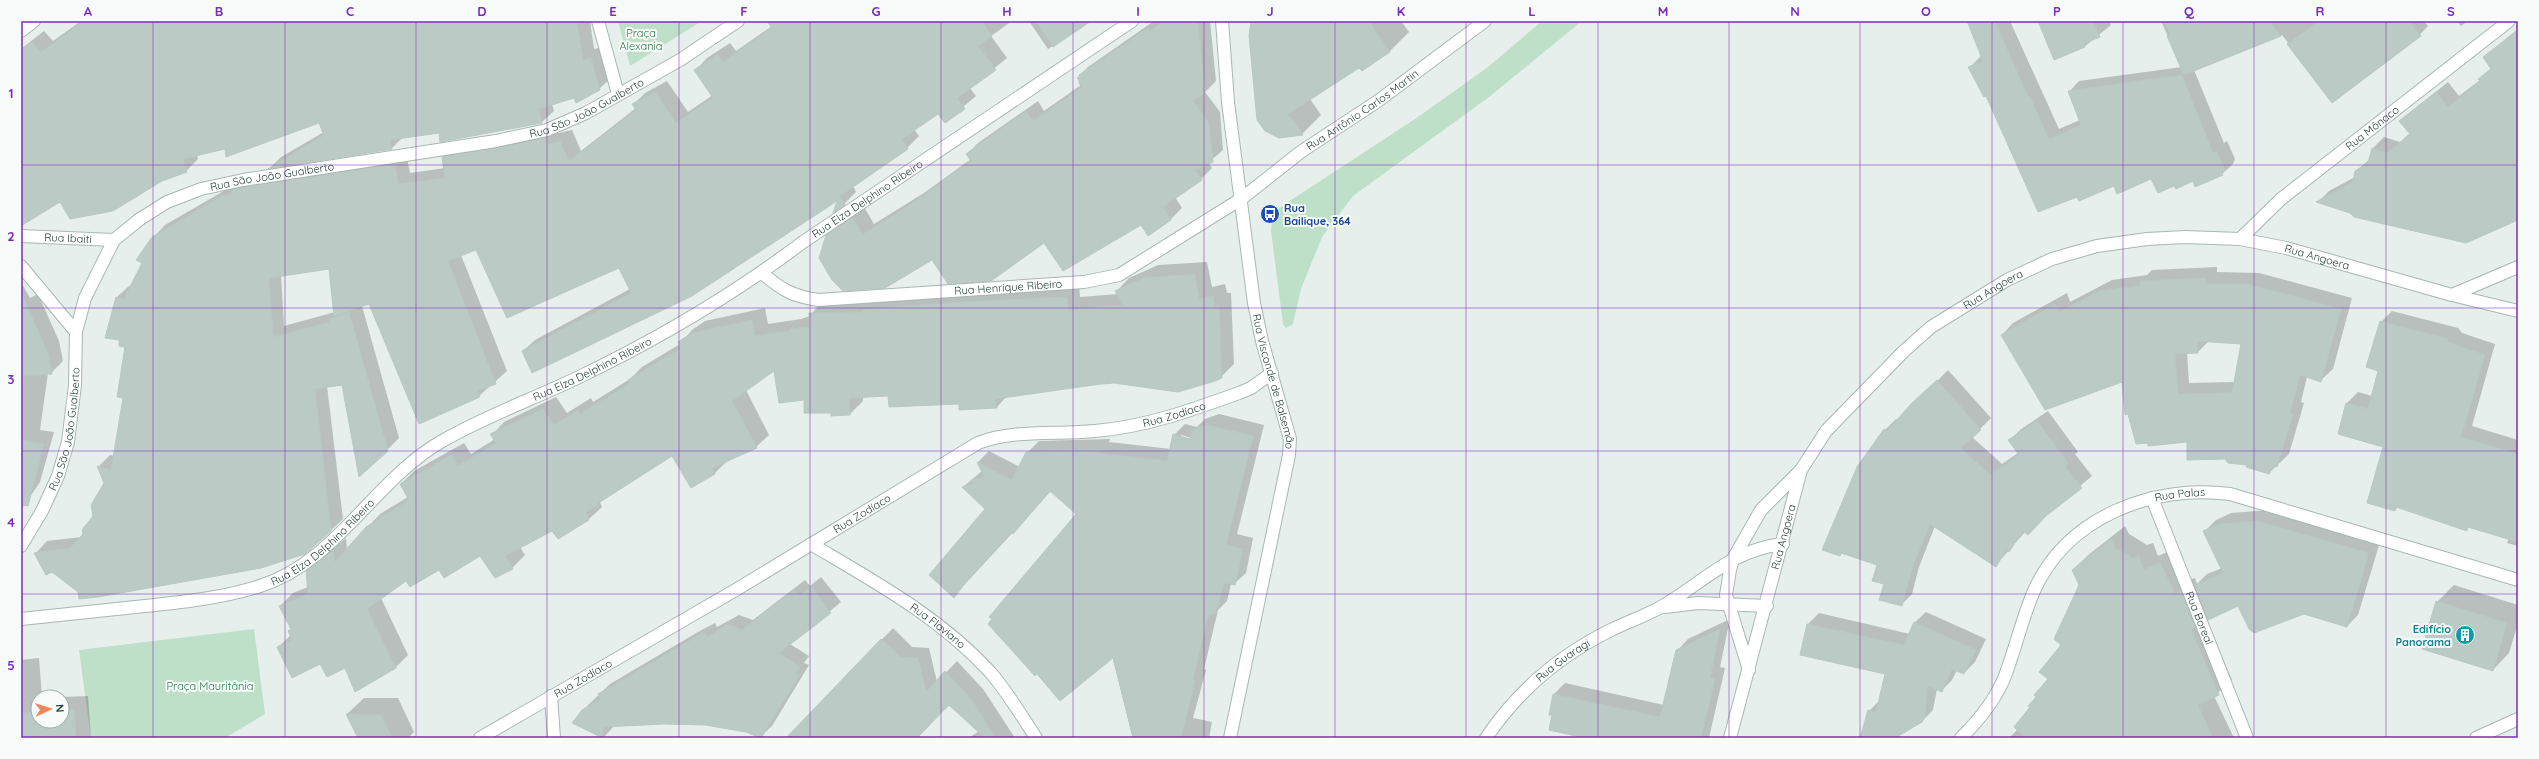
<svg xmlns="http://www.w3.org/2000/svg" width="2539" height="759" viewBox="0 0 2539 759" font-family="Quicksand,sans-serif">
<style>
.green{fill:#bfe0c8}
.shadow{fill:#0003;fill-rule:evenodd}
.building{fill:#bbcac4;stroke:#b8c9c2;fill-rule:evenodd}
.lines{fill:none;stroke-linecap:round;stroke-linejoin:round}
.minor-casing{stroke:#a8b8b2;stroke-width:14}
.minor{stroke:#fff;stroke-width:12}
.grid{fill:none;stroke:#7b2cbf;stroke-width:1;stroke-opacity:0.55}
.labels{text-anchor:middle;stroke-width:4;stroke-linejoin:round;paint-order:stroke}
.park-label{font-size:11px;fill:#2d7a4b;stroke:#f7fbf9}
.street-label{font-size:11px;fill:#24423a;stroke:#f7fbf9}
.transit-label{font-size:11px;font-weight:bold;fill:#164399;stroke:#f7fbf9;text-anchor:start}
.culture-label{font-size:11px;font-weight:bold;fill:#0d838f;stroke:#f7fbf9;text-anchor:end}
.neatline{fill:none;stroke:#7b2cbf;stroke-width:1.5}
.grid-label{font-size:13px;text-anchor:middle;font-weight:bold;fill:#7b2cbf}
</style>
<rect width="100%" height="100%" fill="#e6efeb"/>
<g class="green">
<polygon points="618,21 702,21 630,66"/>
<polygon points="1542,21 1582,21 1489,97 1353,196 1322,237 1301,289 1293,324 1286,328 1283,324 1271,231 1272,218 1276,210 1418,117 1488,67"/>
<polygon points="254,629 265,714 225,738 91,738 79,650"/>
</g>
<g class="shadow">
<polygon points="81,21 590,21 594,49 603,47 611,78 599,89 552,104 554,111 542,122 441,141 439,132 403,137 391,149 271,167 281,157 324,132 319,121 197,155 198,159 186,171 60,201 21,218 21,49 44,31 53,41"/>
<path d="M769,21h243l-21,15 16,22 -37,30 6,8 -31,26 -6,-9 -25,16 5,7 -12,12 -54,38 3,6 -12,12 -9,6 4,-12 -316,153 12,-11 95,-51 -11,-23 -142,-18 -16,7 46,116 -28,25 -109,-93 -8,3 37,132 -12,12 -45,-66 -15,2 16,133 -15,14 -249,59 -26,-21 -7,3 -10,-21 11,-12 35,-4 12,-20 11,-34 -6,-17 11,-11 4,1 10,-59 2,-51 -9,-49 12,-11h3l21,-48 12,-13 69,-40 172,-32 4,20 35,-5 -2,-11 12,-12 103,-18 1,6 13,-3 9,21 55,-43 -2,-4 11,-11 22,-12 21,31 25,-17 -17,-25 11,-12 23,-15 6,8 36,-25zM329,268l6,44 -51,14 -3,-51z"/>
<polygon points="1029,21 1090,21 1048,49"/>
<polygon points="1154,21 1210,21 1216,81 1205,92 1220,112 1223,150 1208,163 1212,168 1201,179 1175,197 1182,208 1171,219 1149,235 1141,223 1045,242 932,258 827,236 839,224 864,207 874,224 924,193 971,159 967,154 978,143 1038,101 1044,111 1081,85 1077,78 1088,67"/>
<polygon points="1253,21 1401,21 1409,32 1390,51 1362,70 1360,67 1310,99 1321,115 1302,134 1279,137"/>
<polygon points="1968,21 2010,21 2059,129 2080,120 2069,92 2079,81 2182,67 2161,21 2424,21 2428,26 2416,39 2333,101 2282,35 2194,70 2224,143 2227,141 2235,159 2233,164 2222,174 2174,185 2152,178 2115,185 2078,196 1987,95 1970,67 1982,55"/>
<polygon points="2039,21 2109,21 2111,25 2084,47"/>
<polygon points="2457,21 2468,21 2461,26"/>
<polygon points="2518,29 2518,219 2351,212 2318,202 2329,191 2355,177 2356,171 2371,158 2373,148 2384,137 2400,142 2410,133 2400,121 2448,82 2459,96 2480,80 2492,67 2484,57"/>
<polygon points="1207,262 1212,287 1225,284 1227,293 1231,293 1234,364 1221,377 1111,382 1007,396 997,407 889,395 863,396 863,401 850,414 832,415 832,412 805,398 775,369 746,390 769,435 756,447 727,461 715,473 692,486 673,454 600,502 602,507 589,519 553,529 520,547 525,555 512,568 481,555 407,580 381,598 408,655 395,668 345,667 321,663 278,647 291,635 292,629 280,606 293,593 308,587 307,571 346,538 347,549 380,514 408,497 401,484 414,471 464,443 471,454 495,439 492,435 504,422 556,397 567,413 591,398 593,402 630,379 642,367 680,344 692,330 705,321 765,308 768,324 801,319 810,316 822,301 1079,285 1080,297 1118,294 1117,291 1129,278 1158,265"/>
<path d="M2217,267v5l42,1 93,25 -19,71 -12,11 -14,-3 -6,25 3,1 -15,51 -20,19 -21,-9 -23,-6 -37,-18 -65,-59 -121,-46 11,-12 54,-30 3,9 42,-22 35,-5 5,-5zM2209,341l33,2 -7,39 -46,1 -2,-30 11,-1z"/>
<polygon points="22,284 30,298 38,294 59,341 63,361 51,373 48,373 40,430 54,432 40,482 21,510"/>
<polygon points="2392,311 2458,328 2462,333 2495,344 2472,426 2518,440 2518,546 2507,543 2509,538 2469,527 2467,529 2398,507 2395,510 2385,447 2339,434 2347,403 2358,392 2372,396 2379,370 2381,322"/>
<polygon points="1948,370 1991,418 1972,437 2002,464 2018,453 2009,441 2020,430 2048,411 2078,452 2075,454 2092,476 2025,532 1995,566 1935,526 1919,567 1912,594 1901,605 1885,584 1878,564 1843,553 1840,555 1885,430 1896,419 1898,421"/>
<path d="M1219,414l45,11 -27,109 16,4 -7,35 -12,11h-3l-4,17 -9,9 -14,59 2,1 -13,48 19,4 -3,16h-75l-20,-81 -77,15 41,-158 -27,-23 -97,105 33,-87 -24,-22 19,-16 -4,-9 11,-11 31,16 7,-14 12,-12 71,-2 -1,3 62,7 3,-14 11,-11 12,3 8,-8zM1181,435l14,4v2l-14,-4z"/>
<polygon points="2269,510 2380,542 2358,615 2347,626 2304,613 2239,605 2205,616 2232,680 2214,696 2234,738 2009,738 2018,729 2049,679 2080,585 2073,570 2087,556 2125,526 2129,534 2147,545 2153,543 2158,556 2174,549 2189,580 2195,578 2197,584 2207,574 2222,568 2205,531 2216,520 2231,513"/>
<polygon points="821,577 841,602 790,644 809,656 804,663 809,665 772,726 761,736 746,731 705,724 664,723 614,726 604,737 574,722 583,710 610,684 698,632 715,623 717,627 739,615 753,620 805,580 810,586"/>
<polygon points="2454,585 2518,605 2518,623 2509,653 2493,670 2437,602"/>
<polygon points="1926,612 1986,639 1975,662 1964,673 1957,670 1952,680 1941,691 1937,689 1933,710 1922,721 1893,738 1861,738 1869,711 1880,700 1887,674 1801,654 1808,624 1819,613 1910,634 1915,622"/>
<polygon points="1730,619 1720,667 1725,668 1709,738 1589,738 1550,714 1554,694 1565,683 1664,705 1677,651 1688,639"/>
<polygon points="893,628 912,647 929,648 937,682 957,661 983,689 1015,738 969,738 979,731 949,704 916,738 787,738"/>
<polygon points="39,658 42,697 38,697 38,721 62,721 62,697 88,696 91,738 21,738 21,660"/>
<polygon points="364,698 398,698 414,732 408,738 360,738 347,714"/>
</g>
<g class="building">
<polygon points="83,21 577,21 583,60 591,58 600,90 576,103 574,98 539,109 542,123 440,142 439,133 390,140 392,149 268,169 324,135 319,123 226,157 225,149 183,159 187,172 162,181 113,211 70,219 60,202 21,226 21,50 32,42 41,52"/>
<polygon points="767,21 982,21 992,36 978,46 996,70 957,98 965,109 945,123 938,114 902,139 908,149 840,196 845,205 833,213 837,201 692,296 532,373 522,351 631,293 619,268 507,318 476,250 448,261 496,384 477,391 480,397 419,424 369,304 334,316 329,269 269,278 273,337 330,322 329,319 349,312 388,451 359,477 342,385 315,389 331,531 305,554 261,568 98,597 79,599 78,592 52,572 46,575 34,553 70,548 83,534 82,530 93,516 91,505 104,483 97,466 111,470 123,398 117,397 125,347 119,346 119,340 105,338 116,297 124,299 142,263 136,260 152,237 222,196 232,194 232,190 244,187 395,164 398,184 445,178 442,157 546,138 548,145 560,141 569,161 636,110 632,104 655,92 676,123 713,98 694,70 718,54 723,62 772,28"/>
<polygon points="1036,21 1091,21 1053,47"/>
<polygon points="1164,21 1198,21 1205,93 1193,101 1209,123 1213,162 1195,170 1202,180 1163,207 1171,220 1148,236 1141,225 1063,271 1044,243 991,281 948,284 932,260 885,288 843,291 832,280 819,258 826,235 853,218 863,234 911,204 971,161 966,154 1026,111 1033,121 1082,87 1079,83 1079,75 1148,28 1150,31"/>
<polygon points="1251,21 1369,21 1390,52 1362,71 1359,68 1288,114 1303,135 1279,138 1265,131 1257,120 1249,36"/>
<polygon points="1967,21 1995,21 2028,97 2030,97 2049,139 2081,125 2068,91 2182,75 2213,153 2217,151 2225,170 2221,172 2223,175 2195,187 2193,181 2176,189 2174,186 2158,193 2151,179 2117,194 2114,186 2079,201 2077,197 2038,212 1986,96 1984,97 1968,67 1983,61"/>
<polygon points="2038,21 2093,21 2100,37 2083,44 2085,47 2054,60"/>
<polygon points="2164,21 2270,21 2281,36 2184,75 2167,36 2170,34"/>
<polygon points="2319,21 2409,21 2421,36 2332,103 2287,44"/>
<polygon points="2518,30 2518,220 2466,243 2354,217 2350,213 2316,202 2353,182 2355,171 2368,163 2372,148 2388,153 2410,134 2399,121 2436,92 2448,107 2480,81 2478,79 2491,69 2483,57"/>
<polygon points="1195,274 1199,299 1213,296 1215,306 1219,305 1222,378 1215,381 1178,392 1114,383 1101,384 995,399 997,408 959,410 959,404 889,407 888,396 849,398 850,415 831,416 831,413 804,413 804,400 779,403 774,371 732,401 757,448 712,468 715,474 691,488 672,456 597,504 598,505 586,512 589,520 558,539 552,531 505,556 513,569 495,578 480,556 444,578 439,570 410,587 406,581 367,609 396,668 355,692 345,668 327,677 320,664 292,678 277,647 292,640 288,631 291,629 279,606 308,594 306,571 333,550 335,562 366,527 409,500 400,484 451,455 458,466 496,443 490,434 543,409 554,425 578,410 580,414 630,383 628,380 681,348 678,342 692,333 752,320 755,336 790,331 790,329 810,327 809,313 864,312 862,310 961,302 1067,297 1068,310 1123,305 1115,291 1144,278"/>
<path d="M2205,278v6h42l94,25 -20,73 -21,-7 -10,39h3l-16,53 -3,-1 -5,8 -23,-7 1,-2 -19,-2 -3,-4 -38,1v-18l-39,4v-3l-12,1 -8,-30 -3,1 -3,-33 -77,28 -44,-75 54,-31 4,8 40,-21 41,-5v-5zM2197,341l44,3 -9,49 -54,1 -3,-40 23,-1z"/>
<polygon points="21,292 48,353 52,374 21,376"/>
<polygon points="2380,321 2448,339 2447,341 2451,343 2485,355 2461,437 2518,454 2518,542 2468,527 2467,531 2396,507 2395,511 2367,503 2383,447 2338,434 2346,403 2368,409 2378,371 2366,367"/>
<polygon points="1937,380 1981,430 1961,448 1990,475 2019,455 2008,440 2037,421 2068,463 2065,466 2082,488 2046,516 2028,535 2023,531 2009,552 2006,550 1996,567 1930,524 1913,566 1902,606 1879,600 1884,584 1872,581 1877,565 1841,553 1840,556 1822,550 1857,467 1884,429 1887,431 1912,403"/>
<polygon points="1207,425 1253,436 1226,545 1243,549 1235,585 1224,583 1216,613 1208,615 1193,680 1195,681 1181,738 1133,738 1113,658 1060,701 1037,674 1035,676 988,624 992,619 989,617 1076,514 1050,491 1013,534 1011,532 966,582 954,598 929,575 985,509 962,487 973,484 971,480 984,477 977,462 1012,480 1026,452 1100,450 1098,453 1167,461 1173,434 1190,439 1192,430"/>
<polygon points="21,440 44,444 28,506 21,505"/>
<polygon points="2257,521 2369,553 2347,627 2304,614 2254,633 2249,629 2238,606 2208,620 2195,585 2223,573 2203,531 2219,524"/>
<polygon points="2111,539 2115,548 2133,558 2139,556 2144,570 2160,562 2175,594 2181,591 2195,627 2191,629 2219,695 2198,705 2213,738 2025,738 2014,727 2030,707 2028,706 2036,697 2034,695 2048,679 2039,672 2061,645 2054,639 2079,585 2072,570"/>
<polygon points="811,586 831,613 779,653 800,667 795,674 799,675 761,738 746,732 705,725 664,724 603,727 603,738 572,723 582,710 601,699 598,694 687,642 704,632 707,637 728,624 742,630 794,590 799,596"/>
<polygon points="2436,601 2507,623 2493,671 2422,649"/>
<polygon points="1914,622 1976,650 1964,674 1952,669 1942,692 1928,686 1925,716 1922,722 1895,738 1860,738 1868,710 1876,712 1885,674 1800,655 1807,624 1904,645"/>
<polygon points="1720,629 1710,678 1715,679 1701,738 1585,738 1549,730 1552,715 1549,715 1553,694 1660,717 1676,650"/>
<polygon points="881,639 901,657 918,658 926,692 945,671 972,700 996,738 985,738 949,705 917,738 786,738"/>
<polygon points="62,710 74,710 76,738 21,738 21,713 38,712 38,721 62,721"/>
<polygon points="346,714 381,715 393,738 358,738"/>
</g>
<g class="lines">
<g class="minor-casing">
<g id="minor">
<polyline points="598,21 618,94"/>
<path id="s1" d="M1222,21l6,81 26,201 8,38 28,98 -1,16 -59,283"/>
<polyline points="21,31 34,21"/>
<path id="s2" d="M21,236l93,4"/>
<path id="s3" d="M2240,239l41,-40 228,-178"/>
<polyline points="21,266 76,332"/>
<path id="s4" d="M762,273c20,17 30,23 56,27l266,-18 35,-7 122,-76 61,-48 76,-50 107,-80"/>
<polyline points="2452,295 2518,267"/>
<path id="s5" d="M2152,498l95,240"/>
<path id="s6" d="M811,544c64,38 129,73 180,129 17,20 31,43 45,65"/>
<path id="s7" d="M21,546l21,-35 16,-35 10,-34 7,-57 1,-53 9,-34 29,-58 26,-21 27,-17 34,-13 42,-9 253,-39 51,-11 39,-17 94,-53 58,-39"/>
<polyline points="1665,607 1698,603 1767,606"/>
<path id="s8" d="M21,619c41,-4 83,-9 124,-13 38,-4 78,-8 115,-20 77,-24 115,-108 184,-146 42,-24 89,-41 133,-62 79,-38 156,-83 226,-136l329,-221"/>
<polyline points="1749,670 1726,595 1730,570 1733,559 1761,510 1800,471"/>
<polyline points="551,696 554,738"/>
<path id="s9" d="M480,738l259,-150 239,-145c37,-14 78,-8 117,-12 50,-4 97,-21 144,-38l12,-5 21,-15"/>
<path id="s10" d="M1486,738c31,-46 74,-83 125,-108 16,-8 34,-14 50,-23 42,-24 71,-58 122,-63"/>
<path id="s11" d="M1730,738l71,-268 25,-39 77,-79 28,-25 76,-47 45,-21 45,-13 50,-7 38,-2 55,2 46,9 166,47 66,16"/>
<path id="s12" d="M1961,738c17,-17 35,-39 44,-62 10,-27 17,-56 28,-83 33,-76 119,-109 197,-99l288,86"/>
<polyline points="2476,738 2518,719"/>
</g>
</g>
<use href="#minor" class="minor"/>
</g>
<path class="grid" d="M153,21v717M285,21v717M416,21v717M547,21v717M679,21v717M810,21v717M941,21v717M1073,21v717M1204,21v717M1335,21v717M1466,21v717M1598,21v717M1729,21v717M1860,21v717M1992,21v717M2123,21v717M2254,21v717M2386,21v717M21,165h2497M21,308h2497M21,451h2497M21,594h2497"/>
<defs>
<g id="bus-disc" transform="scale(1)"><circle r="9.5" fill="#1a4fb4" stroke="#f7fbf9"/><path d="M-5-6H5V4H4V6H2V4H-2V6H-4V4H-5ZM-3.5-4V0h7V-4ZM-3.5 1.2v1.5H-2V1.2ZM2 1.2v1.5H3.5V1.2Z" fill="#fff"/></g>
<g id="building-disc" transform="scale(1)"><circle r="9.5" fill="#0f9aa8" stroke="#f7fbf9"/><path d="M-4-6H4V6H1V3H-1V6H-4ZM-2.5-4.3h1.7v1.8h-1.7ZM.8-4.3h1.7v1.8H.8ZM-2.5-1h1.7V.8h-1.7ZM.8-1h1.7V.8H.8Z" fill="#fff"/></g>
</defs>
<g fill-rule="evenodd">
<use href="#bus-disc" x="1270" y="214"/>
<use href="#building-disc" x="2465" y="635"/>
</g>
<g class="labels">
<g class="park-label">
<text x="641" y="37">Praça<tspan x="641" dy="13">Alexania</tspan></text>
<text x="210" y="690">Praça Mauritânia</text>
</g>
<g class="street-label">
<text dy="4" stroke="none"><textPath href="#s7" startOffset="823">Rua São João Gualberto</textPath></text>
<text dy="4" stroke="none"><textPath href="#s4" startOffset="660">Rua Antônio Carlos Martin</textPath></text>
<text dy="4" stroke="none"><textPath href="#s3" startOffset="173">Rua Mônaco</textPath></text>
<text dy="4" stroke="none"><textPath href="#s7" startOffset="499">Rua São João Gualberto</textPath></text>
<text dy="4" stroke="none"><textPath href="#s8" startOffset="967">Rua Elza Delphino Ribeiro</textPath></text>
<text dy="4" stroke="none"><textPath href="#s2" startOffset="47">Rua Ibaiti</textPath></text>
<text dy="4" stroke="none"><textPath href="#s11" startOffset="880">Rua Angoera</textPath></text>
<text dy="4" stroke="none"><textPath href="#s4" startOffset="254">Rua Henrique Ribeiro</textPath></text>
<text dy="4" stroke="none"><textPath href="#s11" startOffset="544">Rua Angoera</textPath></text>
<text dy="4" stroke="none"><textPath href="#s8" startOffset="643">Rua Elza Delphino Ribeiro</textPath></text>
<text dy="4" stroke="none"><textPath href="#s1" startOffset="365">Rua Visconde de Balsemão</textPath></text>
<text dy="4" stroke="none"><textPath href="#s9" startOffset="778">Rua Zodíaco</textPath></text>
<text dy="4" stroke="none"><textPath href="#s7" startOffset="127">Rua São João Gualberto</textPath></text>
<text dy="4" stroke="none"><textPath href="#s12" startOffset="350">Rua Palas</textPath></text>
<text dy="4" stroke="none"><textPath href="#s9" startOffset="443">Rua Zodíaco</textPath></text>
<text dy="4" stroke="none"><textPath href="#s11" startOffset="208">Rua Angoera</textPath></text>
<text dy="4" stroke="none"><textPath href="#s8" startOffset="319">Rua Elza Delphino Ribeiro</textPath></text>
<text dy="4" stroke="none"><textPath href="#s5" startOffset="129">Rua Boreal</textPath></text>
<text dy="4" stroke="none"><textPath href="#s6" startOffset="151">Rua Flaviano</textPath></text>
<text dy="4" stroke="none"><textPath href="#s10" startOffset="110">Rua Guaragi</textPath></text>
<text dy="4" stroke="none"><textPath href="#s9" startOffset="119">Rua Zodíaco</textPath></text>
</g>
<g class="transit-label">
<text x="1284" y="212">Rua<tspan x="1284" dy="13">Bailique, 364</tspan></text>
</g>
<g class="culture-label">
<text x="2451" y="633">Edifício<tspan x="2451" dy="13">Panorama</tspan></text>
</g>
</g>
<rect width="2539" height="759" fill="none" stroke="#f7fbf9" stroke-width="44"/>
<g transform="translate(50 709) rotate(86)"><circle r="19" fill="#f7fbf9" stroke="#a3b1ad"/>
<path d="M0-3L7 15L0 10L-7 15Z" fill="#f4845f"/>
<text y="-6" font-size="11" font-weight="bold" text-anchor="middle" fill="#24423a">N</text>
</g>
<rect x="22" y="22" width="2495" height="715" class="neatline"/>
<g class="grid-label">
<text x="88" y="16">A</text>
<text x="219" y="16">B</text>
<text x="350" y="16">C</text>
<text x="482" y="16">D</text>
<text x="613" y="16">E</text>
<text x="744" y="16">F</text>
<text x="876" y="16">G</text>
<text x="1007" y="16">H</text>
<text x="1138" y="16">I</text>
<text x="1270" y="16">J</text>
<text x="1401" y="16">K</text>
<text x="1532" y="16">L</text>
<text x="1663" y="16">M</text>
<text x="1795" y="16">N</text>
<text x="1926" y="16">O</text>
<text x="2057" y="16">P</text>
<text x="2189" y="16">Q</text>
<text x="2320" y="16">R</text>
<text x="2451" y="16">S</text>
<text x="11" y="98">1</text>
<text x="11" y="241">2</text>
<text x="11" y="384">3</text>
<text x="11" y="527">4</text>
<text x="11" y="670">5</text>
</g>
</svg>
